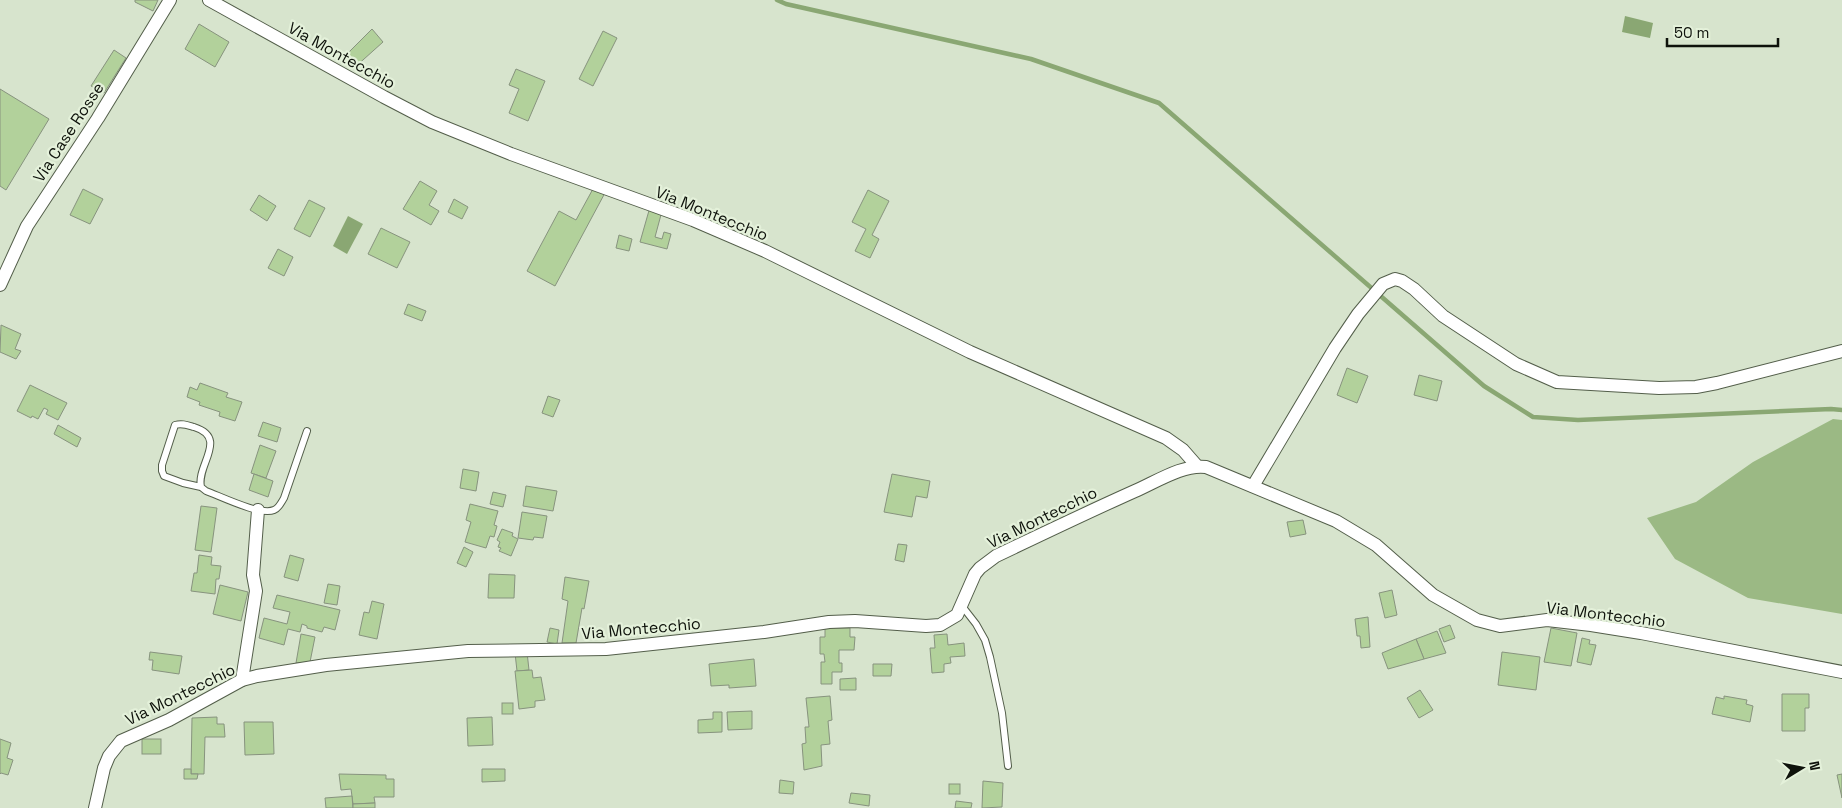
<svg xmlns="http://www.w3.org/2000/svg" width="1842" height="808" viewBox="0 0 1842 808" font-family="'Space Grotesk',sans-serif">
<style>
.forest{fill:#9bb984}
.water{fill:#8aa773}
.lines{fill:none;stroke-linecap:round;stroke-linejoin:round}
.stream{stroke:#8aa773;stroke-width:4.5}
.building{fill:#b2d19b;stroke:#87937e}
.lane-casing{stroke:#535e4a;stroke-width:8}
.street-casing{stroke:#535e4a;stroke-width:14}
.lane{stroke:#fff;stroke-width:6}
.street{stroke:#fff;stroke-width:12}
.labels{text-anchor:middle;stroke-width:4.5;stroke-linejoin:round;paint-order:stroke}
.street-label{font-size:16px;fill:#0e120b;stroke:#e4f1da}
</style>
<rect width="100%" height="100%" fill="#d7e4cd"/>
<polygon class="forest" points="1833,419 1842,420 1842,614 1748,598 1675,559 1647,518 1696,502 1753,462"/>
<g class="water">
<polygon points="1625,16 1653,23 1650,38 1622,32"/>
<polygon points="348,216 363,224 347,254 333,246"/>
</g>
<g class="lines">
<polyline class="stream" points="777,0 786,4 1031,59 1159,103 1484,386 1533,417 1578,420 1831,409 1842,410"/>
</g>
<g class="building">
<polygon points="135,0 158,0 153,11 135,2"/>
<polygon points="199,24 229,42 215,67 185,49"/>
<polygon points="372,29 383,42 354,68 340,61"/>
<polygon points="603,31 617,38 593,86 579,79"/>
<polygon points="114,50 126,58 104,93 91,86"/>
<polygon points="516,69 545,81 528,121 509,113 519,89 509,85"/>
<polygon points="0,89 49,119 6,190 0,186"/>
<polygon points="420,181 437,191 429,205 439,211 431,225 403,209"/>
<polygon points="594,187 606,191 555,286 527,271 559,211 576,220"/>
<polygon points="83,189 103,199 90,224 70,215"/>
<polygon points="868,190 889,201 872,235 879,239 870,258 855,251 866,229 852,222"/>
<polygon points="259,195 276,206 267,221 250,210"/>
<polygon points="454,199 468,207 462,219 448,212"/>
<polygon points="309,200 325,208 310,237 294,229"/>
<polygon points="650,207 662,211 655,237 662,239 664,232 671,234 667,249 640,242"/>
<polygon points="381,228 410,242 397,268 368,254"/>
<polygon points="619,235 632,239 629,251 616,248"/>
<polygon points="278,249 293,257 284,276 268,268"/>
<polygon points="408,304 426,311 422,321 404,314"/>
<polygon points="1,325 21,334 15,349 21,351 16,359 0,352"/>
<polygon points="1347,368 1368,376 1357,403 1337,395"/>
<polygon points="1419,375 1442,381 1437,401 1414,395"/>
<polygon points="200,383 228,393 226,397 242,402 235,421 219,416 220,412 199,405 200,402 187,397 190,387 197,390"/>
<polygon points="30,385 67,403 58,420 46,414 48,410 44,408 38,419 32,416 31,418 17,411"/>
<polygon points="548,396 560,400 553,417 542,413"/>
<polygon points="263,422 281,428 277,442 258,436"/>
<polygon points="58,425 81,438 77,447 54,434"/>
<polygon points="260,445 276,451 266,478 251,473"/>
<polygon points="463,469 479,472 476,491 460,488"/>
<polygon points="254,474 273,481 268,497 249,490"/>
<polygon points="892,474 930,481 927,498 916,496 912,517 884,512"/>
<polygon points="526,486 557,491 553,511 523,506"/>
<polygon points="493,492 506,495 503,507 490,504"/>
<polygon points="470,504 498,511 494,525 497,526 494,537 490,536 486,548 465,542 471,522 466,520"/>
<polygon points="201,506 217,508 211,552 195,550"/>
<polygon points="522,512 547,516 543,538 534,537 533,540 518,538"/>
<polygon points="1303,520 1306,534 1290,537 1287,522"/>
<polygon points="502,529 513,533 512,536 518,539 511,556 499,551 501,548 498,547 500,542 497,540"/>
<polygon points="898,544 907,545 904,562 895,560"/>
<polygon points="464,547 473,552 466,567 457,563"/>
<polygon points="199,555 212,557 211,565 221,566 219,579 216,579 215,594 191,591 194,573 197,573"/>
<polygon points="290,555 304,559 298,581 284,577"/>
<polygon points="489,574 515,575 514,598 488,598"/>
<polygon points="565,577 589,581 584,609 582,608 576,643 562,643 568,601 562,599"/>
<polygon points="328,584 340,586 337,605 324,603"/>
<polygon points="220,585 248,592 241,621 213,614"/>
<polygon points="1392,590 1397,615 1385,618 1379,593"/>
<polygon points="277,595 340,610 335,630 324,627 322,632 307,628 307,626 302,624 300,632 288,629 284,645 259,638 264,618 287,624 290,612 273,608"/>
<polygon points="372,601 384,604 377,639 359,635 364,612 369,613"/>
<polygon points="1368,617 1370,647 1361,648 1360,636 1357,636 1355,619"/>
<polygon points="1450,625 1455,638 1444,642 1439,629"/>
<polygon points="550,628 559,630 557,644 547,642"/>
<polygon points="825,628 850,628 850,637 855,637 854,650 839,650 839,663 842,663 842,672 832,672 832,684 821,684 821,662 825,662 824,654 820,654 820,637 825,637"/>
<polygon points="1551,628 1577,633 1571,666 1544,662"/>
<polygon points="1437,631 1446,653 1424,659 1416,639"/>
<polygon points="301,634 315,637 310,662 296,663"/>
<polygon points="947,634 948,645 964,643 965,656 950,657 951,663 944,664 944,672 932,673 930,648 935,648 934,635"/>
<polygon points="1582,638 1590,640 1589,644 1596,645 1591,665 1577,662"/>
<polygon points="1416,639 1424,659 1388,669 1382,653"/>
<polygon points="150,652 182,656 179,674 152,670 153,660 149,660"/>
<polygon points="527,652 529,670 517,671 515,653"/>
<polygon points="1502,652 1540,657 1536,690 1498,685"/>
<polygon points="754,659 756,686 729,688 729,685 711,686 709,664"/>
<polygon points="873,664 892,664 891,676 873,676"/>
<polygon points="532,670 533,678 541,677 545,700 535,701 535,707 519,709 515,671"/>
<polygon points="856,678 856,690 840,690 840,679"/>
<polygon points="1420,690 1433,710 1419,718 1407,698"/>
<polygon points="1782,694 1809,694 1809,708 1805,708 1805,731 1782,731"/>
<polygon points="830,696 832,720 828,721 830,744 821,745 822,766 804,770 802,744 806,743 805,727 809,727 806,698"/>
<polygon points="1724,696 1747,700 1746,704 1753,706 1750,722 1712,714 1716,697 1724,699"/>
<rect x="502" y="703" width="11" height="11"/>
<polygon points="752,711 752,729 728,730 727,712"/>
<polygon points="713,712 722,712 722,732 698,733 698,720 713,719"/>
<polygon points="217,717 217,724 224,724 225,737 205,737 204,774 191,774 192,718"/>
<polygon points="492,717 493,745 468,746 467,718"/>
<polygon points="244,722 273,722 274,754 245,755"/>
<polygon points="0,739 11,743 7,758 13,760 8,775 1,773 0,774"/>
<rect x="142" y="739" width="19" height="15"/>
<polygon points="184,769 191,769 191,774 198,774 197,779 184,779"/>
<polygon points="482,769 505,769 505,781 482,782"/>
<polygon points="339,774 386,775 386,779 394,779 394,797 374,797 375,803 353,804 351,789 341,790"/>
<polygon points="1842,774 1842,798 1837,775"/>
<polygon points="780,780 794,782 793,794 779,793"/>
<polygon points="983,781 1003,783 1002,807 982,808"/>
<rect x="949" y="784" width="11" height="10"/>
<polygon points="851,793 870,795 869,806 849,803"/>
<polygon points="352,796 353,808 326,808 325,798"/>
<polygon points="956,801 972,803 971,808 955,808"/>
<polygon points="375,803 375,808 353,808 353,804"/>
</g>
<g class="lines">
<g class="lane-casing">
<g id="lane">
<path d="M201,487c-5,-22 28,-49 -7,-60 -7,-2 -12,-4 -19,-2l-13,40v6l2,5 19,7 18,4 5,4c14,5 54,25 68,19 5,-2 7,-7 10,-12l23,-67"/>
<polyline points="962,606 976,624 985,640 990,657 1002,713 1008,766"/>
</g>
</g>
<g class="street-casing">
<g id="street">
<polyline points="209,0 384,97 432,122 511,154 693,220 765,251 970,352 1166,438 1183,450 1197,466"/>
<polyline points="0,285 27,226 98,118 170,0"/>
<polyline points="1253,486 1335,348 1358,314 1383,284 1395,279 1402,281 1414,289 1443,316 1516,364 1557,382 1659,388 1696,387 1717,383 1842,351"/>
<polyline points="242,680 256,591 253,575 258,510"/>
<path d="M95,808l9,-40 5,-12 12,-15 48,-21 73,-40 15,-4 69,-11 142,-14 138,-2 158,-17 65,-10 26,-1 71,5 14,-1 17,-10 18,-41 5,-6 16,-12c46,-22 92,-44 139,-65 21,-9 48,-27 71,-24l130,54 40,24 57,50 44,25 23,6 47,-6 44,5 50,8 201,39"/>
</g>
</g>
<use href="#lane" class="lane"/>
<use href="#street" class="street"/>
</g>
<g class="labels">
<g class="street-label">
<text transform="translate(342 55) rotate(29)" y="6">Via Montecchio</text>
<text transform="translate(68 132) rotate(-57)" y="6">Via Case Rosse</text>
<text transform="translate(712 213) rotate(22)" y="6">Via Montecchio</text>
<text transform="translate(1042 517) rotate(-26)" y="6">Via Montecchio</text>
<text transform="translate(1606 614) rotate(7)" y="6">Via Montecchio</text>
<text transform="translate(641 628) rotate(-5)" y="6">Via Montecchio</text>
<text transform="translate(180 694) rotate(-26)" y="6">Via Montecchio</text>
</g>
</g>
<g transform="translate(1802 768) rotate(80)" stroke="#e4f1da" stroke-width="4" paint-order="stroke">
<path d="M0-4L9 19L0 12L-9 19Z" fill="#0e120b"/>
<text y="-8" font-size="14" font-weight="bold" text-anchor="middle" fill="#0e120b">N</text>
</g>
<path d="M1667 38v8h111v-8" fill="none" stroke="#0e120b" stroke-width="2.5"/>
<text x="1674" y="38" font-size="15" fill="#0e120b" stroke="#e4f1da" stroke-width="4" paint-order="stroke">50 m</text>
</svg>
